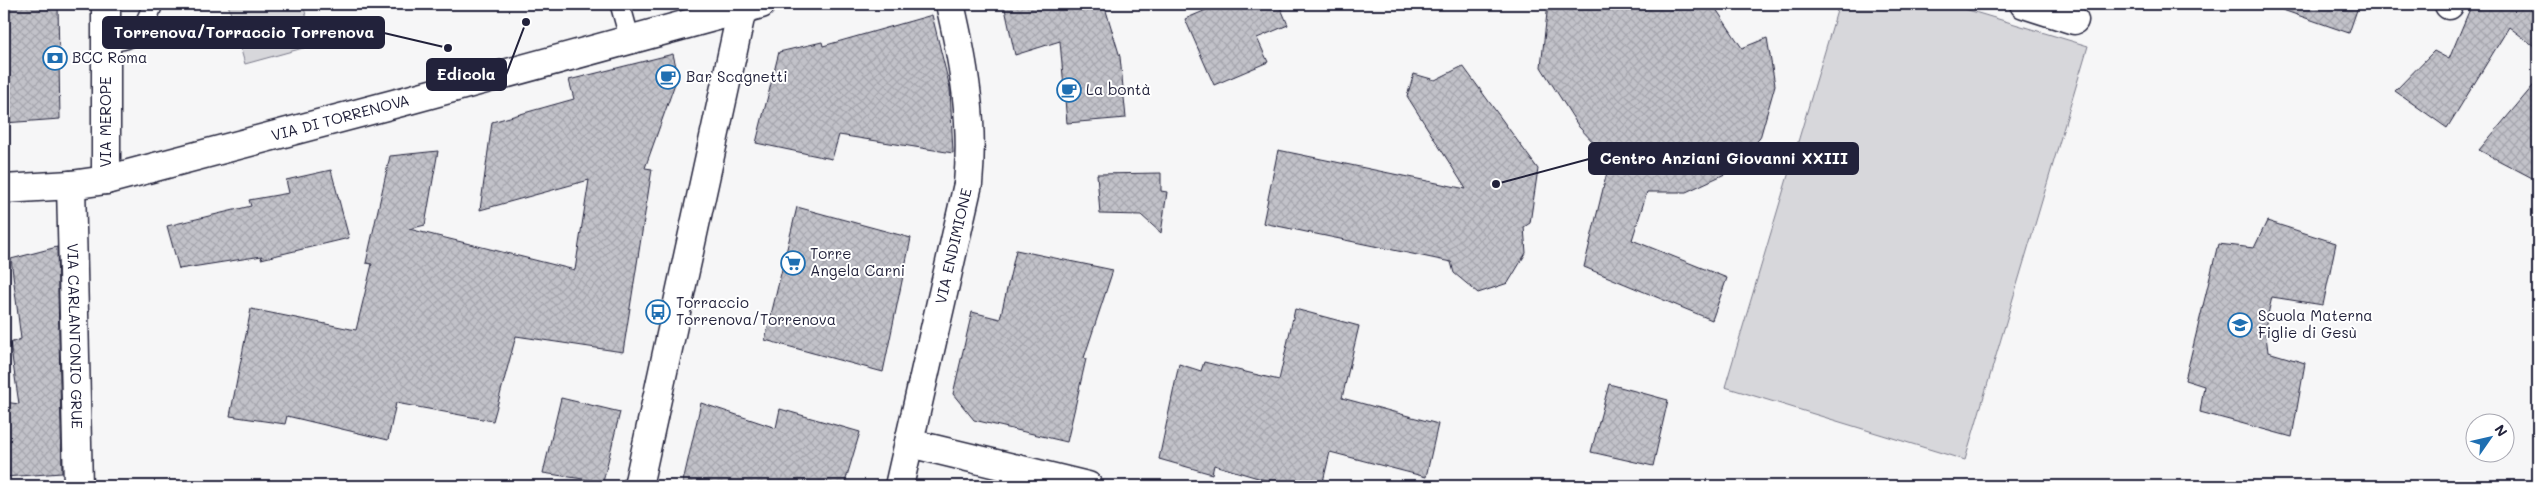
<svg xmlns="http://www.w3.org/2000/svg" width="2542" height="490" viewBox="0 0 2542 490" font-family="Mali,sans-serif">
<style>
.grass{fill:#d7d7db;stroke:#7c7c8b}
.building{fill:url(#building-cross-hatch);stroke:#22223b}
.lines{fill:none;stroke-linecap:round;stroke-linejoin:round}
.lane-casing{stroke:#22223b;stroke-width:22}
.street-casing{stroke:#22223b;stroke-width:31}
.secondary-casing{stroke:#22223b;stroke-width:31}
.lane{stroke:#fff;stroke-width:19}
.street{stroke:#fff;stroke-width:28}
.secondary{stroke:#fff;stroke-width:28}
.labels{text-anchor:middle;stroke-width:4;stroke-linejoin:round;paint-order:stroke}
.poi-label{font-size:15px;fill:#22223b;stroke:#fff;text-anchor:start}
.street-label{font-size:15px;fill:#22223b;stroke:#fff}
.leader{fill:none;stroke:#22223b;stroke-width:2}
.callout-dot{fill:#22223b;stroke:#fff;stroke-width:2}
.callout{fill:#22223b;stroke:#22223b;stroke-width:2}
.callout-label{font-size:16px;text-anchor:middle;font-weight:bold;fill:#fff}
</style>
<defs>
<pattern id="building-cross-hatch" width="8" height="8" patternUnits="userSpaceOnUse" patternTransform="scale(1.25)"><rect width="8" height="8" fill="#c2c2c9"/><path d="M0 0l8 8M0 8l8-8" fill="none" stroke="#a6a6ae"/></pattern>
</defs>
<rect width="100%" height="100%" fill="#f6f6f7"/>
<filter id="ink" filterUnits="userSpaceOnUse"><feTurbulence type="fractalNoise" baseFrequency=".02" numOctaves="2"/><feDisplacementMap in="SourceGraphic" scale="10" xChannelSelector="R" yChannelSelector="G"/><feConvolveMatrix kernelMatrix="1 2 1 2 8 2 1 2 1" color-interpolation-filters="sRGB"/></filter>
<g filter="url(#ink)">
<g class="grass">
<polygon points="228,4 303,4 314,45 245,64"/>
<polygon points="1839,4 1948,4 2088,46 1965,460 1725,387"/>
</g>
<g class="building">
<polygon points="4,4 58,4 60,119 4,123"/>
<polygon points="1004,4 1104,4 1120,57 1126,118 1067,123 1060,41 1015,55"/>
<polygon points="1220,4 1279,4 1288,25 1257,38 1268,62 1214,85 1185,19"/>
<polygon points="1548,4 1707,4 1716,9 1742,48 1767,38 1775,85 1760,138 1727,173 1686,192 1647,192 1632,240 1727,278 1712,320 1584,267 1610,160 1579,127 1541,67"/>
<polygon points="2278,4 2359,4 2349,33 2277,8"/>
<polygon points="2472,4 2538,4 2538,49 2509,27 2447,128 2395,91 2434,51 2449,59"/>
<polygon points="932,15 950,88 953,153 839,135 832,159 756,143 779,52 822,42 823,46"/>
<polygon points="673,54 678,75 645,168 652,169 623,352 516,336 493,421 396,403 388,440 287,416 285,424 230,416 251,309 356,330 372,264 366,263 390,156 438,151 425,225 409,229 575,270 589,180 480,210 492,122 574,99 569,80"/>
<polygon points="1463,66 1538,169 1530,223 1524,227 1526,253 1508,283 1478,293 1454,273 1451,262 1263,223 1278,150 1466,189 1407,96 1414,74 1435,80"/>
<polygon points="2538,80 2538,181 2479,150"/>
<polygon points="331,170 349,238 261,259 262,256 179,269 167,226 251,206 249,200 289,193 286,180"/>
<polygon points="1161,173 1161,191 1167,192 1161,233 1141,215 1100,214 1097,174"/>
<polygon points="797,207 911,238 883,372 765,340"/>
<polygon points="2267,221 2336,243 2323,305 2272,297 2265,327 2268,352 2305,363 2292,437 2200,412 2204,386 2185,380 2218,244 2254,248"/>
<polygon points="57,247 62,473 4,477 4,402 19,404 10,343 21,339 11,259"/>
<polygon points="1016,250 1113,270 1084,358 1086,359 1067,442 974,420 953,394 972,312 1000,319"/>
<polygon points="1295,309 1359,326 1342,398 1438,424 1426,477 1330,452 1322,486 1285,486 1214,465 1212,474 1159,459 1179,364 1201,371 1204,362 1279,380"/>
<polygon points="1609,384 1668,400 1653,466 1591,452"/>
<polygon points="561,398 620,412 603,482 543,473"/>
<polygon points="701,403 776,428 780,409 860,432 844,486 682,486"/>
</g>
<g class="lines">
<g class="lane-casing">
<g id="lane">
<polyline points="620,4 630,40"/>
<path d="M106,41c30,1 38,-11 47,-37"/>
</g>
</g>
<g class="street-casing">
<g id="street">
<polyline points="106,4 106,180"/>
<polyline points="2024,4 2074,20"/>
<polyline points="2449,5 2449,4"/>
<path id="s1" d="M71,185l7,301"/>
<polyline points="909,443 1088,486"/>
<polyline points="638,486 742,9"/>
<path id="s2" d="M899,486l69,-302c6,-62 -4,-120 -18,-180"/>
</g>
</g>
<g class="secondary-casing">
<g id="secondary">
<path id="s3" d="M4,189l67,-4 35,-5 299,-79 356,-97"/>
</g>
</g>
<use href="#lane" class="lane"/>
<use href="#street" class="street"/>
<use href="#secondary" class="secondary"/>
</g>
</g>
<defs>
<g id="bank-ring" transform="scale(1.25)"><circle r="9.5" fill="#fff" stroke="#1f6fb2" stroke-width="1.5"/><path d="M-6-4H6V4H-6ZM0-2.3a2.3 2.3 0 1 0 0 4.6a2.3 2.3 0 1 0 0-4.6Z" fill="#1f6fb2"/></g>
<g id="cafe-ring" transform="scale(1.25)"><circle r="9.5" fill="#fff" stroke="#1f6fb2" stroke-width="1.5"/><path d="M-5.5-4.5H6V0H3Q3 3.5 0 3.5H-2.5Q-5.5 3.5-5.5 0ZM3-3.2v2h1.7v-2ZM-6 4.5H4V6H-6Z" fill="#1f6fb2"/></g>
<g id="supermarket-ring" transform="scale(1.25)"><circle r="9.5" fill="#fff" stroke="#1f6fb2" stroke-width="1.5"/><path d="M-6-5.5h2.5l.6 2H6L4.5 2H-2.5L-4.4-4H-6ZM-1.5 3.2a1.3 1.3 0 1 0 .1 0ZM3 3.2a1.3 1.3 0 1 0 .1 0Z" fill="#1f6fb2"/></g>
<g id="bus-ring" transform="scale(1.25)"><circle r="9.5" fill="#fff" stroke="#1f6fb2" stroke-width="1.5"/><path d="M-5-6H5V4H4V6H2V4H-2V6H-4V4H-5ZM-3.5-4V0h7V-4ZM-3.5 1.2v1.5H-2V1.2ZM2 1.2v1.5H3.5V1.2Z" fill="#1f6fb2"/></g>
<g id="school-ring" transform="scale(1.25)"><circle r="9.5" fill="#fff" stroke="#1f6fb2" stroke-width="1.5"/><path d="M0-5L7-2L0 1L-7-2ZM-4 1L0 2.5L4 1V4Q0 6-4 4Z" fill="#1f6fb2"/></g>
</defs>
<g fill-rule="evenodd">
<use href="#bank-ring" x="55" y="58"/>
<use href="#cafe-ring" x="668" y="77"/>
<use href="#cafe-ring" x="1069" y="90"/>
<use href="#supermarket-ring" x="793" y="263"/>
<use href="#bus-ring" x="658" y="312"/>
<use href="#school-ring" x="2240" y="325"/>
</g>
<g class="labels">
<g class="poi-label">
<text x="72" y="63">BCC Roma</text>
<text x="686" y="82">Bar Scagnetti</text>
<text x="1086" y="95">La bontà</text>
<text x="810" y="259">Torre<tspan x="810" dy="17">Angela Carni</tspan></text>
<text x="676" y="308">Torraccio<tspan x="676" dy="17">Torrenova/Torrenova</tspan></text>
<text x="2258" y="321">Scuola Materna<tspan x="2258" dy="17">Figlie di Gesù</tspan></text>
</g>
<g class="street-label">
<text dy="5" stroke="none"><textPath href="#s3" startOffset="345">VIA DI TORRENOVA</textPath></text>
<text transform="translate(106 122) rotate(-90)" y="5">VIA MEROPE</text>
<text dy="5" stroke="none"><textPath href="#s2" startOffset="246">VIA ENDIMIONE</textPath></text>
<text dy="5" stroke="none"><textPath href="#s1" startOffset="151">VIA CARLANTONIO GRUE</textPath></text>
</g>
</g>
<path class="leader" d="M448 48L384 33M526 22L506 75M1496 184L1589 159"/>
<g class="callout-dot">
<circle cx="448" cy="48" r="5"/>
<circle cx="526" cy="22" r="5"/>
<circle cx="1496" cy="184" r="5"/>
</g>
<g class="callout">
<rect x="103" y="17" width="281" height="31" rx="5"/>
<rect x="427" y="59" width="79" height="31" rx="5"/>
<rect x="1589" y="143" width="269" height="31" rx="5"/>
</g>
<g class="callout-label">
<text x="244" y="38">Torrenova/Torraccio Torrenova</text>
<text x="466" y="80">Edicola</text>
<text x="1724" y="164">Centro Anziani Giovanni XXIII</text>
</g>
<rect width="2542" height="490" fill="none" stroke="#fff" stroke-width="20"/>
<rect x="10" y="10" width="2522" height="470" fill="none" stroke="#22223b" stroke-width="2" filter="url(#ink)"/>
<g transform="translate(2490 438) rotate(56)"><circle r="24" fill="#ffffff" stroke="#a7a7b1"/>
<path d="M0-4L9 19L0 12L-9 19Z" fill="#1f6fb2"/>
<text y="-8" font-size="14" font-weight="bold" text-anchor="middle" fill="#22223b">N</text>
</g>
</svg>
